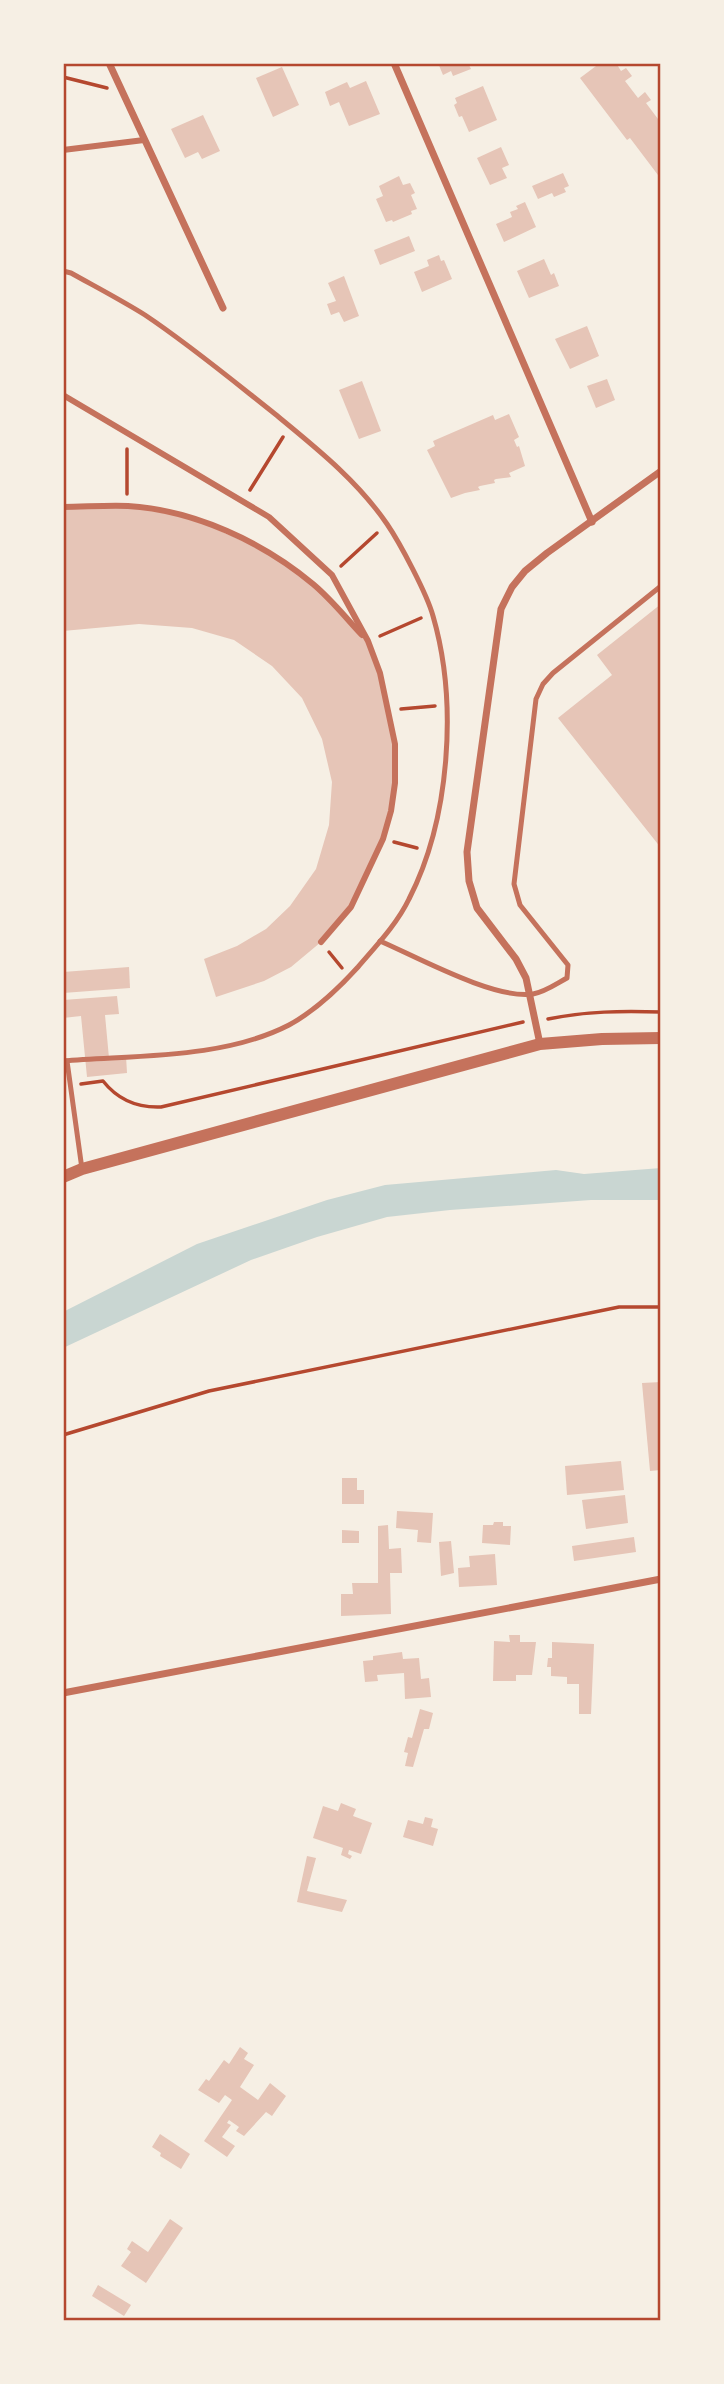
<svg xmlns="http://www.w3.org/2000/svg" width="724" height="2384" viewBox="0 0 724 2384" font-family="'Fira Sans',sans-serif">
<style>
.water{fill:#c9d6d2}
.building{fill:#e6c5b7}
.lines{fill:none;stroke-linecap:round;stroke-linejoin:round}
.path{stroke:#b5482f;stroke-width:3.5}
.service{stroke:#c5725c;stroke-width:5}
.pedestrian{stroke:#c5725c;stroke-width:6}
.minor{stroke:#c5725c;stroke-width:7}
.tertiary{stroke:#c5725c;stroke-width:12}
.neatline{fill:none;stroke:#b5482f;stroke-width:2.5}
</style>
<rect width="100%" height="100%" fill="#f6efe4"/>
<polygon class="water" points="661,1168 661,1200 591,1200 450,1210 387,1217 317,1237 251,1260 63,1348 63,1312 197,1244 327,1200 385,1185 556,1170 584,1174"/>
<g class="building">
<polygon points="438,63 468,63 471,69 453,76 451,71 443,75"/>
<polygon points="600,63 616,63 621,71 626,68 632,76 625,81 638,98 645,92 651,100 646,103 661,123 661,179 630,138 627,140 580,78"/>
<polygon points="282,67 299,105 273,117 256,78"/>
<polygon points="366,81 380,114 349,126 339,102 330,106 325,92 347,82 350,88"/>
<polygon points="483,86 497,120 469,132 462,116 459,117 454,105 457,103 455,98"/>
<polygon points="203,115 220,151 202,159 198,152 185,158 171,129"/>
<polygon points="501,147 509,165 502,168 507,178 490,185 477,158"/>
<polygon points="563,173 569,186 564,188 566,192 554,197 552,193 538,199 532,186"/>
<polygon points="399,176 403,185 410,183 415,193 411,195 417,209 411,211 412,214 393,222 392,220 386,222 376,199 383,196 379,186"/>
<polygon points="525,202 536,227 504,242 496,224 512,217 510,212 518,209 516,206"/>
<polygon points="409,236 415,251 380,265 374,250"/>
<polygon points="439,255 441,261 444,260 452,279 422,292 414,272 429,266 427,260"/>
<polygon points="544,259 551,275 554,273 559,286 529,298 517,271"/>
<polygon points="344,276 359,316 344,322 339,312 331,315 327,304 336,301 328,283"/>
<polygon points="587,326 599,356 570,369 555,339"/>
<polygon points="607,379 615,400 596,408 587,386"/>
<polygon points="362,381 381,431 359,439 339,390"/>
<polygon points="509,414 519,437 514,440 517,447 519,446 525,466 509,473 511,477 496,479 494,480 495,483 480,486 478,487 480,490 465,493 451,498 427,450 435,446 433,441 493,415 495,420"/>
<polygon points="127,506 194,519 260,549 314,584 368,641 380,673 395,744 395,783 383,839 351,907 321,942 291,967 264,981 216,997 204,959 237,946 266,929 290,906 316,869 329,825 332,782 322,739 302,698 272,666 234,640 192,628 139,624 63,631 63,507"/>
<polygon points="661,604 661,848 558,718 612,675 597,655"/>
<polygon points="129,967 130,988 63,993 63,972"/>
<polygon points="117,996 119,1014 105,1015 109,1058 126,1056 127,1073 87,1077 81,1016 63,1018 63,1000"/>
<polygon points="661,1382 661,1470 650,1471 642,1383"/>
<polygon points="621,1461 624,1490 567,1495 565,1466"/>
<polygon points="342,1478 357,1478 357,1490 364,1490 364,1504 342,1504"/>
<polygon points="625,1495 628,1523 586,1529 582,1500"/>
<polygon points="397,1511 433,1513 431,1543 417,1542 418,1530 396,1528"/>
<polygon points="494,1522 503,1522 503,1526 511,1526 510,1545 482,1543 483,1525 493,1525"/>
<polygon points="388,1525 389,1549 401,1548 402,1573 390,1573 391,1614 341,1616 341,1594 353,1594 352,1583 378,1583 378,1526"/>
<polygon points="342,1530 359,1531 359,1543 342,1543"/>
<polygon points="634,1537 636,1552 574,1561 572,1546"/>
<polygon points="451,1541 454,1573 441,1576 439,1542"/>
<polygon points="495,1554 497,1585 459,1587 458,1568 470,1567 469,1556"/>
<polygon points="509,1635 520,1635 520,1642 536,1642 532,1675 516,1675 516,1681 493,1681 494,1641 510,1642"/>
<polygon points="552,1642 594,1644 591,1714 579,1714 579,1684 567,1684 567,1677 551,1676 551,1667 547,1667 548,1658 552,1658"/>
<polygon points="402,1652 403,1659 419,1658 421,1679 429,1678 431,1697 405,1699 404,1673 377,1675 378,1681 365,1682 363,1661 373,1660 373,1656"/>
<polygon points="420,1709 433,1713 429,1729 424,1729 413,1767 405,1766 408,1753 404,1752 408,1737 412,1738"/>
<polygon points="341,1803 356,1809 353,1816 372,1823 361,1854 349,1850 348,1854 352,1856 350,1859 341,1855 343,1848 313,1838 323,1806 338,1811"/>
<polygon points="425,1817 433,1819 431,1827 438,1829 433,1846 403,1837 408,1820 423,1824"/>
<polygon points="307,1856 316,1858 307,1891 347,1900 342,1912 297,1902"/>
<polygon points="240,2047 248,2053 244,2059 254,2065 240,2087 258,2100 270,2083 286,2096 272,2116 266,2112 244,2136 236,2131 239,2127 229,2120 227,2123 231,2125 222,2137 235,2146 227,2157 204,2141 232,2100 225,2095 219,2103 198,2090 206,2079 209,2081 224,2060 229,2064"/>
<polygon points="160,2134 190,2154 181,2169 160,2156 161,2153 152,2147"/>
<polygon points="170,2219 183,2228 146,2283 121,2266 131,2252 127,2249 132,2241 148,2252"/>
<polygon points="98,2285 131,2305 124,2316 92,2296"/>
</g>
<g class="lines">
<g class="path">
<polyline points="63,77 107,88"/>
<polyline points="127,449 127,494"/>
<polyline points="250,490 283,437"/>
<polyline points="341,566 377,533"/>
<polyline points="380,636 421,618"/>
<polyline points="401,709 435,706"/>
<polyline points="394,842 417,848"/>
<polyline points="329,952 342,968"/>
<path d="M548,1019c38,-8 74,-8 113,-7"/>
<path d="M81,1084l22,-3c15,19 34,27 58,26l362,-85"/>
<polyline points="63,1435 209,1391 619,1307 661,1307"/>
</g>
<g class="service">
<path d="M63,271l8,2c25,14 50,27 74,42 45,30 87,65 130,99 40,33 82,66 112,110 13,19 40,70 46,92 25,86 17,203 -24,283 -12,25 -33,47 -51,68 -20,22 -43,44 -69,58 -66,34 -153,30 -226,36"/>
<path d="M380,941c37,16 115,59 153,53 12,-2 23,-10 34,-16l1,-13 -48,-60 -6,-21 22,-185 7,-15 10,-11 108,-87"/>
<polyline points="67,1061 82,1169"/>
</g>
<g class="pedestrian">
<polyline points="63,150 144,140"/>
<polyline points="63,395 269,517 332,575 368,641 380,673 395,744 395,783 391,811 383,839 351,907 321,942"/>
<path d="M63,507c21,0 43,-2 65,-1 66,4 135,36 185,78 18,15 33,34 49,51"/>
</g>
<g class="minor">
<polyline points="109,63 223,308"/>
<polyline points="394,63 592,522"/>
<polyline points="540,1044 526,978 516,959 477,908 469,881 467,852 501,609 512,587 525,571 547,553 661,471"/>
<polyline points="63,1693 661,1579"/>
</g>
<polyline class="tertiary" points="63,1177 82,1169 540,1044 602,1039 661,1038"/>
</g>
<rect width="724" height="2384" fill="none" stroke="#f6efe4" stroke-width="130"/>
<rect x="65" y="65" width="594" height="2254" class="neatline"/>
</svg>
